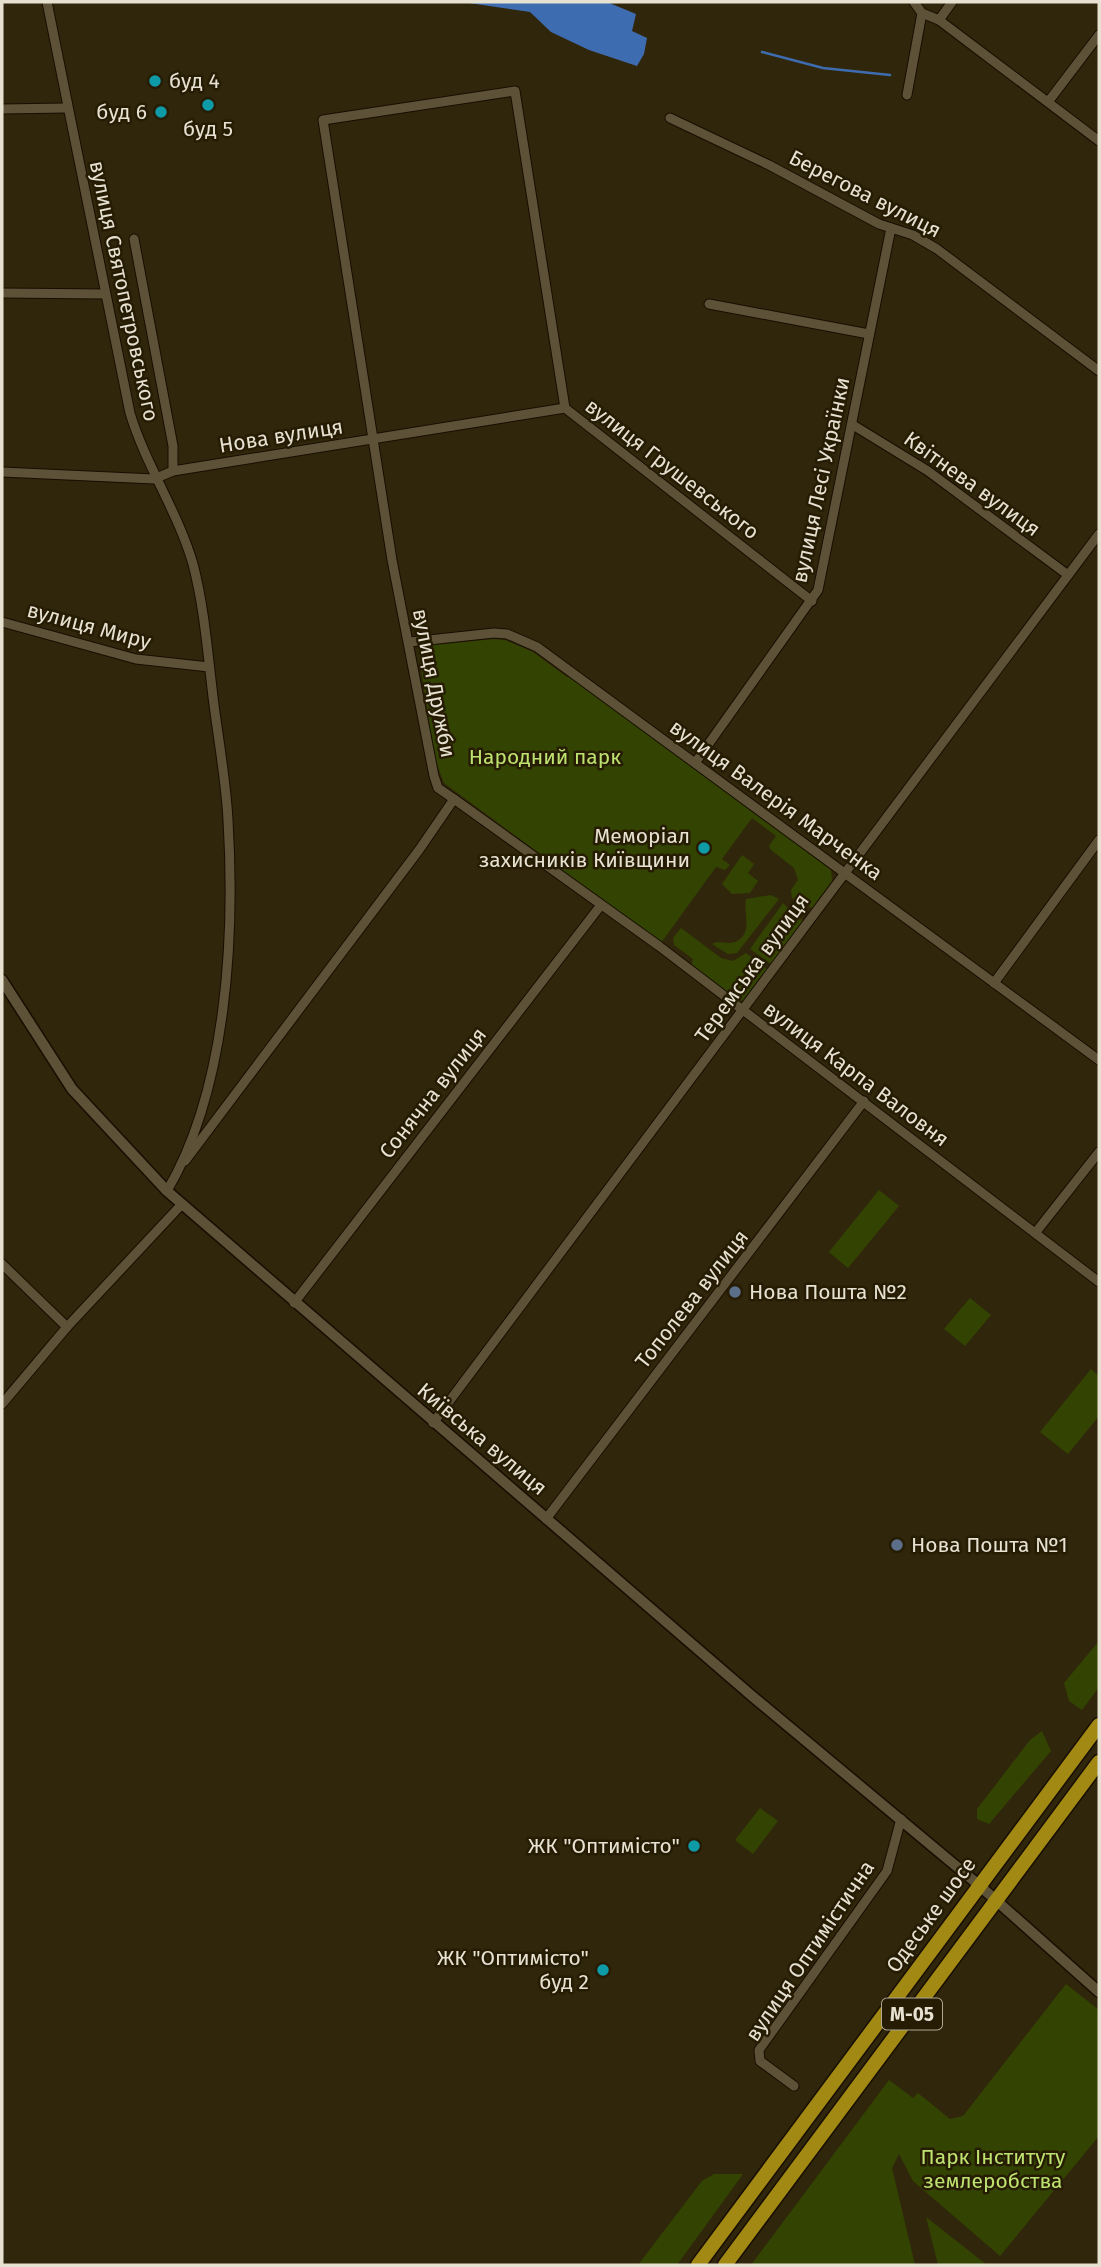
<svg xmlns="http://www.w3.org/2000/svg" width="1101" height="2267" viewBox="0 0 1101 2267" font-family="'Fira Sans',sans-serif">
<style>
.green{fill:#334402}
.water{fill:#3e6cb0}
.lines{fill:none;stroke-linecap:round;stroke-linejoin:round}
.stream{stroke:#3e6cb0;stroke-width:2.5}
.minor-casing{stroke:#180e00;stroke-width:11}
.tertiary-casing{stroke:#180e00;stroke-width:13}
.trunk-casing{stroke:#180e00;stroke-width:17}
.minor{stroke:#5d5237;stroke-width:9}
.tertiary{stroke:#5d5237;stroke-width:10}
.trunk{stroke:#a18914;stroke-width:14}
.culture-dot{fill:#0f9aa8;stroke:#261c03;stroke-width:2.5}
.service-dot{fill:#5c6f8a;stroke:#261c03;stroke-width:2.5}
.labels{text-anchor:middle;stroke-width:5;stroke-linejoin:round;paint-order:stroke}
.shield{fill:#261c03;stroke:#ada694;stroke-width:2}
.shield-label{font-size:19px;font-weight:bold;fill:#e7e1d2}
.poi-label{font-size:21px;fill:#e7e1d2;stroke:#261c03;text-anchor:end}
.street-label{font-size:21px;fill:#e7e1d2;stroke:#261c03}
.park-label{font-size:21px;fill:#bde26f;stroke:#261c03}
</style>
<rect width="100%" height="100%" fill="#30260b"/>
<g class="green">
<polygon points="494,639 505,640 533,652 567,677 575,678 831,870 832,881 812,908 792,898 791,890 798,880 794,868 771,850 769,846 776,836 752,818 722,859 730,865 725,870 716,867 661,943 444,783 435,760 418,650 421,646"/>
<polygon points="742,855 754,864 748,873 758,881 750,893 732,894 722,884"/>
<path d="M771,895l8,4 -42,54 -9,1 -16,-10c7,-4 14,1 23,-2 19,-8 8,-30 11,-43z"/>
<polygon points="783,903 803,921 771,964 750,949"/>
<polygon points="681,928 721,958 733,961 746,953 767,969 745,1000 738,1001 691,966 693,959 674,945 673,938"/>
<polygon points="879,1190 899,1206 848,1268 829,1252"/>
<polygon points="970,1298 991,1315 965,1346 944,1329"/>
<polygon points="1091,1369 1099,1376 1099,1416 1068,1454 1040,1432"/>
<polygon points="1099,1641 1099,1687 1082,1710 1069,1701 1064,1683"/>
<polygon points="1042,1731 1051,1751 989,1824 977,1819 977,1809 1030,1740"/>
<polygon points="760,1808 778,1821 753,1854 735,1840"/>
<polygon points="1066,1984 1099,2010 1099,2136 1000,2256 913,2181 899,2154 892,2168 915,2265 751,2265 889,2080 913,2098 918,2093 950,2119 963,2116"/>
<polygon points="714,2174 743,2174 677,2265 638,2265 702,2181"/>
<polygon points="926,2217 987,2265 938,2265"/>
</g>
<polygon class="water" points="462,2 607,2 636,14 632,31 647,38 644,54 637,66 589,50 551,32 530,12"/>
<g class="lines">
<polyline class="stream" points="762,52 823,68 890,75"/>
<g class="minor-casing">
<g id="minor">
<path d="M47,2l83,411c16,53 48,99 63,151 12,46 15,94 21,141 5,38 12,77 14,115 7,117 -1,269 -61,371"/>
<polyline points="922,13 939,20 1099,141"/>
<polyline points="939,20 952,2"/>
<polyline points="907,95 922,13 914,2"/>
<polyline points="1048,102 1099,35"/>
<polyline points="2,109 66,108"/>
<polyline points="670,118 769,165 879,224 913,235 937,249 1099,371"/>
<polyline points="134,239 173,446 173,471"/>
<polyline points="2,293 105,294"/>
<polyline points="709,304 869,334"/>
<polyline points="853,425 928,471 1068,575"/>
<polyline points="2,472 154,479 173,471 565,408"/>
<polyline points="2,622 136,659 209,667"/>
<polyline points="410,642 494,633 507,634 537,647 1099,1060"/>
<polyline points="695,763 818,590 891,228"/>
<polyline points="454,799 659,946 1099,1282"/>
<polyline points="994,983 1099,840"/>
<polyline points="185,1161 419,850 454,799 438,788 434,776 392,560 323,120 515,91 565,408 812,601"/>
<polyline points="1036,1232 1099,1152"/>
<polyline points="2,1264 67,1327"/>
<polyline points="294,1303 601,905"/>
<polyline points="2,1404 67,1327 182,1204"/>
<polyline points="433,1423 1099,534"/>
<polyline points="546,1519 864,1101"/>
<polyline points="794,2086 760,2061 759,2050 887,1871 901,1819"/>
</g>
</g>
<g class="tertiary-casing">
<polyline id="tertiary" points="2,980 72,1089 167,1191 752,1696 980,1886 1099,1992"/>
</g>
<g class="trunk-casing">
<g id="trunk">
<polyline points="698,2265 1099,1725"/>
<polyline points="725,2265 1099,1762"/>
</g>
</g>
<use href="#minor" class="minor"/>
<use href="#tertiary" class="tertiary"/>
<use href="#trunk" class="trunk"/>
</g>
<g class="culture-dot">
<circle cx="155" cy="81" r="7"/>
<circle cx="208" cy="105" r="7"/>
<circle cx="161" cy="112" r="7"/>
<circle cx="704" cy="848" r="7"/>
<circle cx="694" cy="1846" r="7"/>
<circle cx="603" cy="1970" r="7"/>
</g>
<g class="service-dot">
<circle cx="735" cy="1292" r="7"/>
<circle cx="897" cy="1545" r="7"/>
</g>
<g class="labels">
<rect class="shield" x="882" y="1998.5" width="60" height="31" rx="5"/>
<g class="shield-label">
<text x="912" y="2021">М-05</text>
</g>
<g class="poi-label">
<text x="169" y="88" text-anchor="start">буд 4</text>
<text x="147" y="119">буд 6</text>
<text x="208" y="136" text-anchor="middle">буд 5</text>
<text x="690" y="843">Меморіал<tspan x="690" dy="24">захисників Київщини</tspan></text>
<text x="749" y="1299" text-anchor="start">Нова Пошта №2</text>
<text x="911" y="1552" text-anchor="start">Нова Пошта №1</text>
<text x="680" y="1853">ЖК "Оптимісто"</text>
<text x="589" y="1965">ЖК "Оптимісто"<tspan x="589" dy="24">буд 2</tspan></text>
</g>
<g class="street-label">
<text transform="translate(865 194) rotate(27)" y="7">Берегова вулиця</text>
<text transform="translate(124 291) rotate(78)" y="7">вулиця Святопетровського</text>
<text transform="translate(281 436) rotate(-9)" y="7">Нова вулиця</text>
<text transform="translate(672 469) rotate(38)" y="7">вулиця Грушевського</text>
<text transform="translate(821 480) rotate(-78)" y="7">вулиця Лесі Українки</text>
<text transform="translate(972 484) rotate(36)" y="7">Квітнева вулиця</text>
<text transform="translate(89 626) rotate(15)" y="7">вулиця Миру</text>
<text transform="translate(434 683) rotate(79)" y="7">вулиця Дружби</text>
<text transform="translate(776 800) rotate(36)" y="7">вулиця Валерія Марченка</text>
<text transform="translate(752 968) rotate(-54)" y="7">Теремська вулиця</text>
<text transform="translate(856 1074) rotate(37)" y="7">вулиця Карпа Валовня</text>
<text transform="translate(433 1093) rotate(-52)" y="7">Сонячна вулиця</text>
<text transform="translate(692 1299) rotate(-52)" y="7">Тополева вулиця</text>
<text transform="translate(482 1439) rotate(40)" y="7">Київська вулиця</text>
<text transform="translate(931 1915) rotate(-54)" y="7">Одеське шосе</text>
<text transform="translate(810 1951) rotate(-56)" y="7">вулиця Оптимістична</text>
</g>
<g class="park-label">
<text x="545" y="764">Народний парк</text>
<text x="993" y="2164">Парк Інституту<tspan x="993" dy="24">землеробства</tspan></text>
</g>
</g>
<rect width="1101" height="2267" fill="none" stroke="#e7e1d2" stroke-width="7"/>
</svg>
